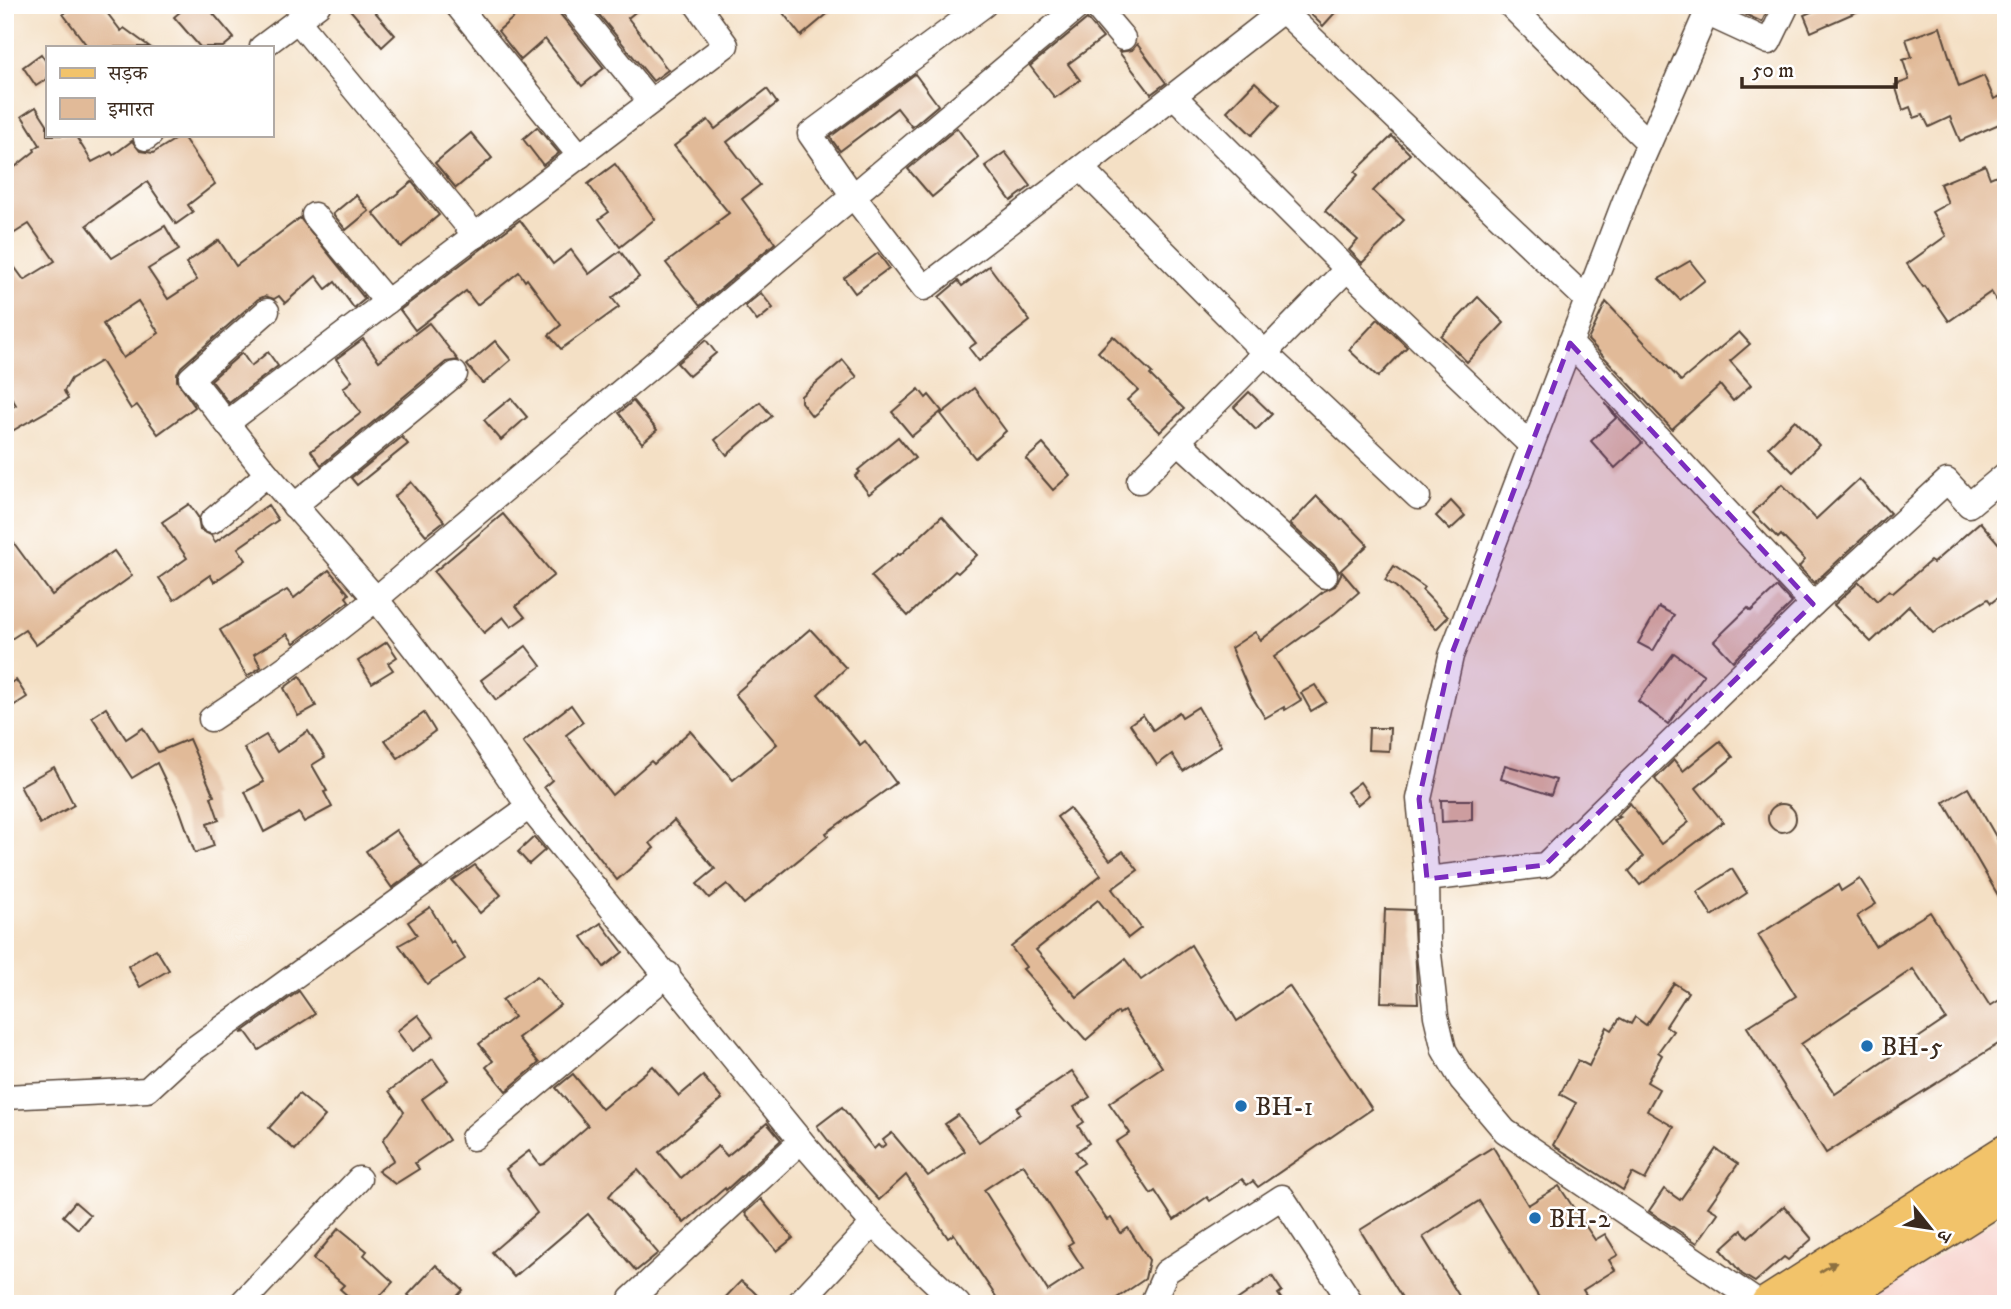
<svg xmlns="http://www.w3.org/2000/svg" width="2011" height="1309" viewBox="0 0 2011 1309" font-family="'IM FELL DW Pica','Noto Serif Devanagari',serif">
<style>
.built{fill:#f7d0ca}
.building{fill:#e1ba98;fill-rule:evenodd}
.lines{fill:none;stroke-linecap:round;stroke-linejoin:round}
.minor-casing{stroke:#574537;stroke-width:27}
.primary-casing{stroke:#574537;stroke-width:41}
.minor{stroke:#fff;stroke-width:24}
.primary{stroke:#f2c36a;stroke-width:38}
.oneway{fill:#8d6f40}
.marked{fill:#7b2cbf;fill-opacity:0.2;stroke:#7b2cbf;stroke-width:5;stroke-dasharray:14 9;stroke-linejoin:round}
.poi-dot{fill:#1f6fb2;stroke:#fff;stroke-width:2.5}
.labels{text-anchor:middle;stroke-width:5;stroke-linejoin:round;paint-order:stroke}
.poi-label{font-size:26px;fill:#3b2a1e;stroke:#fff;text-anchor:start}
</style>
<rect width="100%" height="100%" fill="#fff"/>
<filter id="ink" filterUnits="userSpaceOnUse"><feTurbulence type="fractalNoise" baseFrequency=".0143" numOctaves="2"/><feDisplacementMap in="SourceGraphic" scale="14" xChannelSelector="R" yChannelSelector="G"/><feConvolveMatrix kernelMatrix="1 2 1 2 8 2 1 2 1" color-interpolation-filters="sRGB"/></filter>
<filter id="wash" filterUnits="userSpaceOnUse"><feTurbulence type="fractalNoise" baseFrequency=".00686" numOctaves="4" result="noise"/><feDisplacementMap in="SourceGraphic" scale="28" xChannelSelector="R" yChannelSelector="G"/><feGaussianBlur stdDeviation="1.57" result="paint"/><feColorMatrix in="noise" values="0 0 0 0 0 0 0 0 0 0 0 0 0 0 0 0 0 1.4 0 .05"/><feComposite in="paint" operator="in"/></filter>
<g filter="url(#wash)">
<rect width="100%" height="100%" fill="#f4e0c5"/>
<polygon class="built" points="2006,1213 2006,1304 1862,1304"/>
<g id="blocks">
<g class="building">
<polygon points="75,5 101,5 121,31 124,28 150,47 88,47 63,14"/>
<polygon points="188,5 206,5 234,38 223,47 200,47 174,17"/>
<polygon points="346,5 369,5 395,35 382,47"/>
<polygon points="528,5 557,5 560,14 604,68 582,86 545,39 521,60 498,31"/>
<polygon points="591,5 644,5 628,18 668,70 653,81"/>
<polygon points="777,5 838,5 801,36"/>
<polygon points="1301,5 1342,5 1323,26"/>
<polygon points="1725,5 1770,5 1762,22"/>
<polygon points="1827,5 1872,5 1811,32 1804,15"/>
<polygon points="1087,19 1103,38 1068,64 1080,80 1055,98 1030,66"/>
<polygon points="1940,27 1959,87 1984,76 1994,99 2006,94 2006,121 1960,141 1950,117 1929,127 1923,115 1914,118 1910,107 1903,110 1895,85 1909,80 1903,60 1912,57 1906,39"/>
<polygon points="1137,44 1166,83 1151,94 1119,52 1132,50"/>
<polygon points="41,54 47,63 47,79 36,86 23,67"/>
<polygon points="915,74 938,105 912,127 897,108 840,151 830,137"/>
<polygon points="1255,82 1280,105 1252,135 1227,111"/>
<polygon points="767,89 777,103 727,142 760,185 742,199 775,243 700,306 666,263 718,224 717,222 729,213 674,146 708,120 715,129"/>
<path d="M36,107l11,17v11h28l17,27 19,-10 2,3 19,-14 8,10 13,2 29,-18 33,49 -27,21 5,7 -17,12 -29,-42 -60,43 25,33 53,-32 14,24 -31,19 20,30 29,-19 -11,-17 33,-23 17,26 64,-48 65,81 -11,9 -19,-26 -9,7 -10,-13 -31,27 -6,-7 -5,3 -9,-3 -7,3 -77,68 -4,7v7l18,26 -37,27 -21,-29 -6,4 -30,-48 -30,18 -7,12 4,8 -63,36v-23l11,-7 -11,-18v-133l19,26 31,-19 -26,-37 -24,15v-64l30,-24 -1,-2 6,-4 -18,-29zM138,301l21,32 -36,25 -20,-34z"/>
<polygon points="537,127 559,153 543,165 523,139"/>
<polygon points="957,128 979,158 932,197 908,169"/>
<polygon points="471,133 492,158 456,188 435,163"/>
<polygon points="1392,136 1410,154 1373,191 1404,220 1362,263 1349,250 1358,240 1325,211 1358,175 1355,172"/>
<polygon points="1005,152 1031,186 1011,201 985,166"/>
<polygon points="615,164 655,219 620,247 599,219 609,212 588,184"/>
<polygon points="1985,165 1990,178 2006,171 2006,315 1991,292 1949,321 1925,286 1923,287 1907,264 1946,236 1932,212 1948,203 1940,184"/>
<polygon points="412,182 439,215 401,247 373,213"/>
<polygon points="356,195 369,211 346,230 333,214"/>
<polygon points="520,220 553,264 571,250 589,274 620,251 639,277 612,298 619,307 561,349 549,335 561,325 527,279 525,281 519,272 477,305 466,291 415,330 400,310"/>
<polygon points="878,253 889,268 855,293 844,278"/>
<polygon points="1690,261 1705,280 1680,300 1659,279"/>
<polygon points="989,266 1030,321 979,361 969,348 976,343 939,297 958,281 962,286"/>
<polygon points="761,293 773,308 757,321 745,306"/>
<polygon points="1478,297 1504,323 1467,362 1441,336"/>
<polygon points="1606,302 1681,381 1739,332 1750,344 1730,361 1751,385 1733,401 1720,385 1672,429 1588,340"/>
<polygon points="1378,319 1407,347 1378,377 1349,350"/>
<polygon points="429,323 458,360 446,362 321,465 311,451 361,413 343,388 352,381 336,359 363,339 379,361"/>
<polygon points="1113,336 1152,373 1150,375 1184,409 1160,432 1127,400 1138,390 1098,352"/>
<polygon points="706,340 716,353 689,376 677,363"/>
<polygon points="495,341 511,360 484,383 482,383 467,365"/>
<polygon points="268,352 278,366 229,403 211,380 242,353 251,366"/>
<polygon points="843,360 857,377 812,416 801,402 801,396"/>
<polygon points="974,388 1006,431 975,458 941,414"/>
<polygon points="919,389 926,398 929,395 942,411 912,436 892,412"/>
<polygon points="1249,392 1272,414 1256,430 1234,407"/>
<polygon points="511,398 527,417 501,440 484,420"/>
<polygon points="633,401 657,430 642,443 619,413"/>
<polygon points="760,402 772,416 727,455 715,440"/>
<polygon points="1605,403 1642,443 1615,468 1591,441 1616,418"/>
<polygon points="1795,420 1819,445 1793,472 1768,447"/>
<polygon points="402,437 408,444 357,485 351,478"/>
<polygon points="898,437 915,458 869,494 855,476 860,472 858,470"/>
<polygon points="1043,444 1070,475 1053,490 1026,459"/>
<polygon points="1859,479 1890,513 1814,583 1799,567 1805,560 1781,535 1778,538 1753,513 1782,484 1816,519"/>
<polygon points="411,482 444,521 426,535 394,497"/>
<polygon points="1317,496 1341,520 1343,519 1368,545 1339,572 1335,565 1290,524"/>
<polygon points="1451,501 1465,516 1450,530 1436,516"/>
<polygon points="189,504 198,517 200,530 211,535 215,542 268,505 278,520 238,548 246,560 214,582 210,575 174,600 159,578 187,558 162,522"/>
<polygon points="503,514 554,575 516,606 525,617 511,627 503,617 484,633 434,572"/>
<polygon points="942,516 977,555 958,573 955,571 908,616 871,576 898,554 900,555"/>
<polygon points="1980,522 2006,552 2006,591 1991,603 1988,599 1933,633 1909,606 1871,642 1834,605 1859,582 1877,601 1889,590 1893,593 1930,561 1933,563"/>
<polygon points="5,531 52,595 114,551 132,576 36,645 25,630 5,643"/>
<polygon points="1394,566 1424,587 1422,590 1448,617 1436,629 1396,587 1385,580"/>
<polygon points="329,570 349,594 346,597 349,601 294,643 287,634 254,654 261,667 247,676 220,630 287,590 294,598"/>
<polygon points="1342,572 1359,592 1335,613 1274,657 1301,700 1285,710 1284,707 1265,718 1251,695 1231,648 1255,632 1261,640 1324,591 1335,586"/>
<polygon points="1777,587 1792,603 1733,661 1714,641 1748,608 1751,611"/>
<polygon points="1659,607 1674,615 1653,651 1638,643"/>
<polygon points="810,629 846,668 818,694 860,745 865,741 896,783 826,833 828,836 744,904 727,884 709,898 697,884 715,869 674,820 650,843 654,848 617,880 544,787 552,780 523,742 571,705 583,722 566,735 612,795 651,761 654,764 690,731 733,780 777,744 735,694"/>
<polygon points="387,642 397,657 388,663 393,670 372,683 358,661"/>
<polygon points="526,646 541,666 496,700 481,680"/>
<polygon points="1674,653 1704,675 1668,724 1638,701"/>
<polygon points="300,676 316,706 298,716 284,688"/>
<polygon points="16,680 27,697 5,711 5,686"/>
<polygon points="1315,685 1326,702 1311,711 1301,693"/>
<polygon points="1198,707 1221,746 1183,771 1172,754 1157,765 1130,724 1143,715 1153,730 1179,712 1182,717"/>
<polygon points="106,708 126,739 143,728 158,752 189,739 214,796 211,797 219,820 207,824 214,846 195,853 180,811 157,763 132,778 92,717"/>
<polygon points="424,713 435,731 398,758 385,740"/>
<polygon points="1369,728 1390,728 1389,751 1368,750"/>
<polygon points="308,731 325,757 312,765 327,791 324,792 332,807 304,822 299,813 264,832 245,792 264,782 244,748 266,735 277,752"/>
<polygon points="1720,741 1733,757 1696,788 1723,822 1640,885 1629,871 1643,857 1613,820 1620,817 1617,816 1630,803 1661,844 1689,822 1655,779 1674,760 1683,771"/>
<polygon points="1505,765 1556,780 1551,795 1501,779"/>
<polygon points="54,767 74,805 40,824 20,786"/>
<polygon points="1360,782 1369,795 1357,805 1347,792"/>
<polygon points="1968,788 2006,854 2006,909 1944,802"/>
<polygon points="1441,800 1472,800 1472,820 1442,822"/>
<circle cx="1782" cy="818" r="14"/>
<polygon points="1069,808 1110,860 1123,851 1138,870 1112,889 1141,928 1128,938 1098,900 1036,950 1077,997 1125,959 1141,980 1191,945 1237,1021 1289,986 1372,1109 1258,1187 1253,1181 1247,1185 1242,1179 1210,1201 1207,1197 1174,1220 1155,1191 1151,1194 1116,1142 1130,1133 1109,1103 1162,1067 1124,1011 1119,1014 1118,1012 1086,1040 1023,969 1026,967 1011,947 1101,875 1057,817"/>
<polygon points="396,830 422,866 392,888 366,851"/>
<polygon points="534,837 545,850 529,864 518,852"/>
<polygon points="475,865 501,895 480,913 452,881"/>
<polygon points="1732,869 1747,893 1712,916 1697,892"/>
<path d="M1860,879l16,25 -19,12 18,30 55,-34 60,94 16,-10v43l-180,114 -79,-126 49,-31 -38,-61 80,-50 3,6zM1913,969l33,50 -111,75 -34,-50z"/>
<polygon points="430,907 451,943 453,941 465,959 427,984 399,945 417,935 408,922"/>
<polygon points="1385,909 1413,910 1418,1003 1381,1002"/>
<polygon points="601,923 623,952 604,967 582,937"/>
<polygon points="156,949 169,970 140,987 128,966"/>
<polygon points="537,976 560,1005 518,1038 539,1063 506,1091 486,1067 493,1061 479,1044 514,1017 502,1000"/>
<polygon points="1674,983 1688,992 1666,1026 1673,1031 1658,1052 1662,1055 1647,1082 1659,1089 1647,1111 1674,1127 1645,1180 1632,1173 1623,1190 1553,1145 1576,1103 1560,1094 1578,1060 1589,1066 1607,1027 1612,1030 1620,1018 1631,1024 1635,1017 1646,1025"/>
<polygon points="299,991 315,1014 259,1050 246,1032 241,1033"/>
<polygon points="418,1015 434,1036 412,1051 397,1031"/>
<polygon points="433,1059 448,1080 422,1099 449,1140 415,1163 419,1169 395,1184 378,1171 394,1160 383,1140 404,1112 389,1091"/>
<polygon points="653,1066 679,1096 703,1076 722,1099 659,1152 681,1178 718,1146 727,1156 767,1123 781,1140 726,1190 725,1188 684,1223 638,1170 614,1190 609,1196 658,1253 636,1271 588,1214 514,1277 492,1252 537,1213 506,1169 529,1151 540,1165 544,1164 588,1126 556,1088 573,1074 602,1109"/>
<path d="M1072,1071l18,26 -16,10 10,15 -6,4 11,17 -13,9 8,11 -11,7 34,50 4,-2 10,15 7,-5 21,32 -4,19 -37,25h-107l-47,-70 -6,4 -42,-63 -27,25 -32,-35 -30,-39 25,-19 32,42 4,-4 3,3 5,-4 -3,-4 9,-7 36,43 37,-25 -20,-27 13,-9 21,27 41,-28 -3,-6zM1023,1164l50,78 -5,3 15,23 -35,23 -64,-101z"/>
<polygon points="299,1094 325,1116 295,1150 269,1128"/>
<polygon points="1493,1147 1528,1205 1559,1186 1595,1240 1605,1234 1618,1255 1609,1260 1615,1270 1583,1290 1592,1304 1543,1304 1479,1201 1423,1237 1464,1304 1406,1304 1360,1230"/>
<polygon points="1716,1149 1738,1164 1708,1207 1718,1213 1697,1243 1649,1211 1664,1189 1680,1200"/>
<polygon points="761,1199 793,1238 777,1251 745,1213"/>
<polygon points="75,1202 90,1215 78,1229 63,1216"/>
<polygon points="1784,1206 1812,1239 1788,1260 1784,1257 1755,1282 1742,1274 1721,1249 1742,1230 1748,1237"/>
<polygon points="339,1228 367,1251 364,1255 393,1282 373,1304 357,1304 340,1289 344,1285 313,1259"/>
<polygon points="436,1265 463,1290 450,1304 418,1304 408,1295"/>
<polygon points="1272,1276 1282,1291 1278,1294 1285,1304 1231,1304"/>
<polygon points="741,1281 752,1290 766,1304 719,1304"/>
</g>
</g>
</g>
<g filter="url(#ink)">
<use href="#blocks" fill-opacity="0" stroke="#574537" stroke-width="2"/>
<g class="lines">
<g class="minor-casing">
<g id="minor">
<polyline points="457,5 580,156"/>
<polyline points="572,5 650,101"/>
<polyline points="984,5 810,134 854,197 924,288 1081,168 1282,11"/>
<polyline points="1095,5 1123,38"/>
<polyline points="1277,5 1586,299"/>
<polyline points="1510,5 1649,143"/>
<polyline points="1706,13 1769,42 1787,5"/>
<polyline points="297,20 476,236"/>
<polyline points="262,47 318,5"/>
<polyline points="1174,96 1347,269 1531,445"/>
<polyline points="146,138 150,135"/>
<polyline points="1081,168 1264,352 1418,497"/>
<polyline points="314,215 387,302"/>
<polyline points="267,311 191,378 267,474 377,600 472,723 529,807 801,1141 873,1224 958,1304"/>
<polyline points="1570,343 1813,604"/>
<polyline points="227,423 726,45 697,5"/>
<polyline points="1179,442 1325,576"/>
<polyline points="1139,481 1347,269"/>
<polyline points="294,506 455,374"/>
<polyline points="212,521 267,474"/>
<path d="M211,719c74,-49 145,-100 210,-159l659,-555"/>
<polyline points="1427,879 1419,799 1451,656 1632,182 1710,5"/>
<polyline points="5,1097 147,1090 184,1056 529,807"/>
<polyline points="473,1138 668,974"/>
<polyline points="631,1299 801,1141"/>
<polyline points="241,1304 359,1179"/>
<polyline points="798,1304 873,1224"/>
<polyline points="1152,1304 1166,1272 1282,1197 1352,1304"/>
<polyline points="1760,1304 1505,1131 1461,1079 1444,1050 1436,1016 1428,945 1427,879 1545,865 1813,604 1947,481 1969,505 2006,474"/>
</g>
</g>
<g class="primary-casing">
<g id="primary">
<polyline points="1770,1304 2006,1154"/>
<polyline points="1827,1304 2006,1190"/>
</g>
</g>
<use href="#minor" class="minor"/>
<use href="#primary" class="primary"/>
</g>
<defs><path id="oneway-solid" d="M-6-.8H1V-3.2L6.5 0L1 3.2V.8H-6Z" transform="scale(1.75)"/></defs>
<use class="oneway" href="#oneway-solid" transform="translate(1828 1267) rotate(-32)"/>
</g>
<path class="marked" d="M1570,343l243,261 -268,261 -118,14 -8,-80 32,-143z"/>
<g class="poi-dot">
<circle cx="1867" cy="1046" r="7"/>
<circle cx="1241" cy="1106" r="7"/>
<circle cx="1535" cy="1218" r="7"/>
</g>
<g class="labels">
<g class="poi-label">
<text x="1881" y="1055">BH-5</text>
<text x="1255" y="1115">BH-1</text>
<text x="1549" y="1227">BH-2</text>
</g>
</g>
<rect width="2011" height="1309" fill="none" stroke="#fff" stroke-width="28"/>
<rect x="46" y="46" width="228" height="91" fill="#ffffff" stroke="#b1aaa5" stroke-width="2"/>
<rect x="60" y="68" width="35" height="10" fill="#f2c36a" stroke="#b1aaa5" stroke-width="2"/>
<text x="108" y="80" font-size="21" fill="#3b2a1e">सड़क</text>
<rect x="60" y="98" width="35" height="21" fill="#e1ba98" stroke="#b1aaa5" stroke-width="2"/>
<text x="108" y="116" font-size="21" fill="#3b2a1e">इमारत</text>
<g transform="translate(1930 1228) rotate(120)" stroke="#ffffff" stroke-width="5" paint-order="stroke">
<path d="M0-5L12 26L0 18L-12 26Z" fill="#3b2a1e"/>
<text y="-10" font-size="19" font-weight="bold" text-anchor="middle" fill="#3b2a1e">उ</text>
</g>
<path d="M1742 77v10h154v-10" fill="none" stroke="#3b2a1e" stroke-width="3.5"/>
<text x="1752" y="77" font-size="21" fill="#3b2a1e" stroke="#ffffff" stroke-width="5" paint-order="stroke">50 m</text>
</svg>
